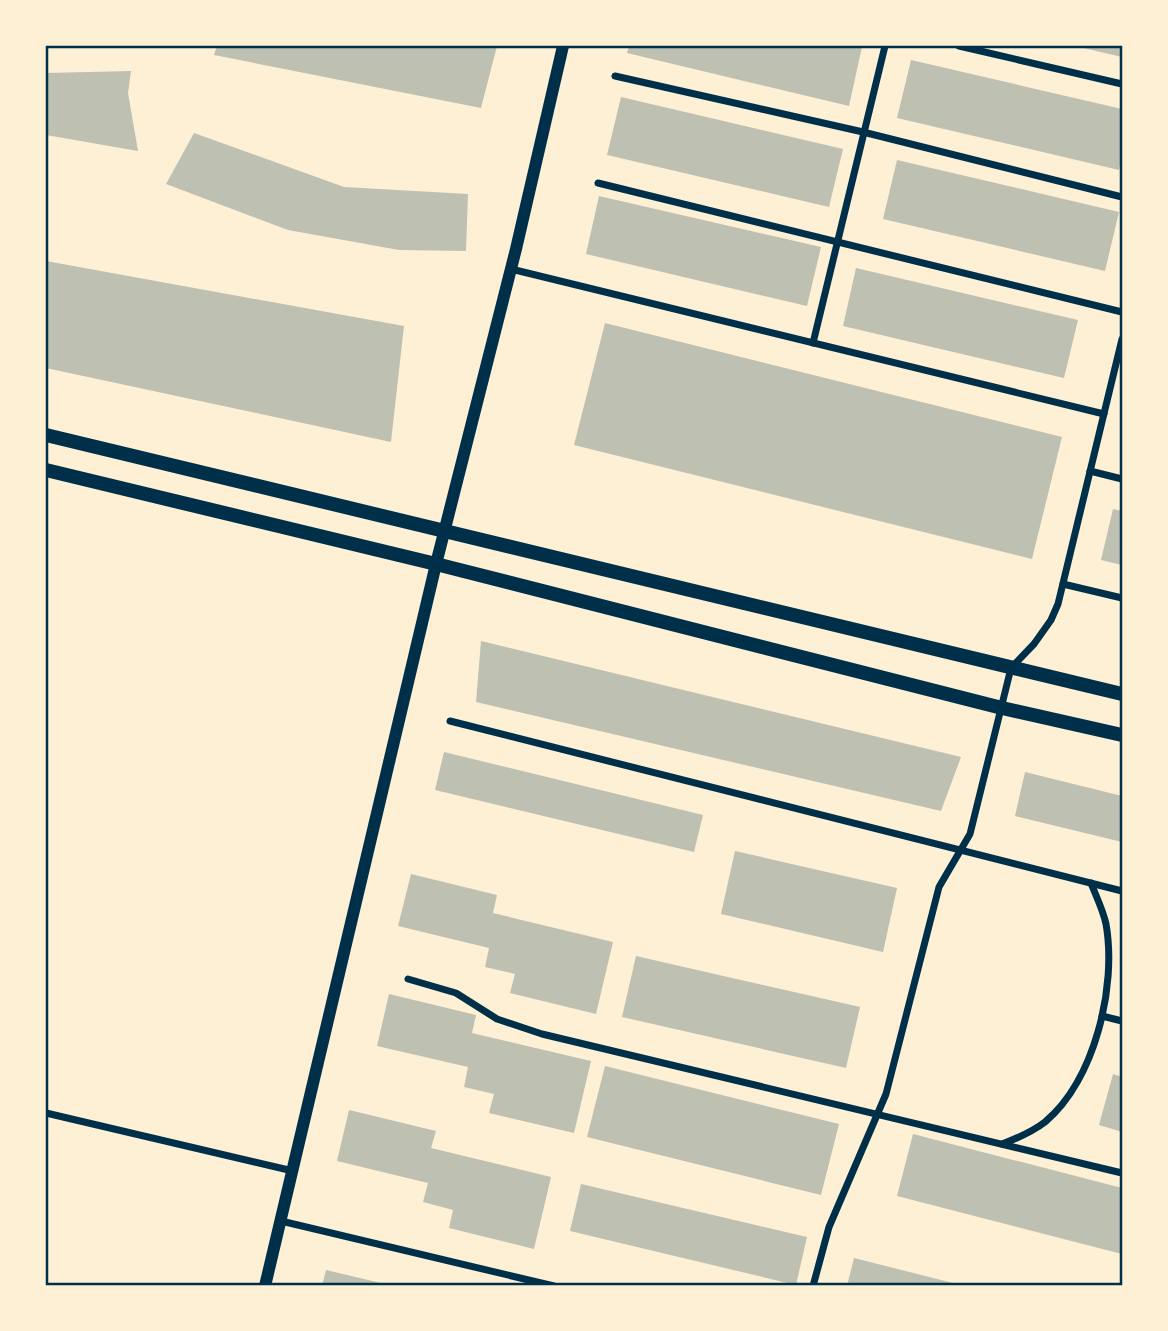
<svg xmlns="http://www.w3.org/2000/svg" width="1168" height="1331" viewBox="0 0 1168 1331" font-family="'Fira Sans',sans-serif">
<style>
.building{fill:#bec0b2}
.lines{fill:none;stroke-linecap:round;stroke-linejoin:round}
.minor{stroke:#003049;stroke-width:7}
.tertiary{stroke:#003049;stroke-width:12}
.secondary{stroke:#003049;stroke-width:14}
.neatline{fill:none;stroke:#003049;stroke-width:2.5}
</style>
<rect width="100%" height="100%" fill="#fdf0d5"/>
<g class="building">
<polygon points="217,46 497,46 481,108 214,55"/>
<polygon points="629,46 855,46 862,47 849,106 627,53"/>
<polygon points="1079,47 1122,46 1122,57"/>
<polygon points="911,60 1122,109 1122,154 1119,170 897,118"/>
<polygon points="131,71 128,93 138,151 46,135 46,73"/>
<polygon points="621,97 843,149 829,207 607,155"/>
<polygon points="194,133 344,187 468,194 466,251 399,250 288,230 166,184"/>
<polygon points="897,160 1119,212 1105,271 883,219"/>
<polygon points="599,196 821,247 807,306 586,254"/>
<polygon points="46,261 404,326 391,442 46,368"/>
<polygon points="856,268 1078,320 1064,378 843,326"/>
<polygon points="605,323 1062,437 1032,559 574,445"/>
<polygon points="1113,509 1122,511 1122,565 1101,560"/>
<polygon points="481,641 961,757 941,811 476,702"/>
<polygon points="444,752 703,815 694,852 435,790"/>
<polygon points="1025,772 1122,796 1122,842 1015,816"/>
<polygon points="735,851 897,888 883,952 721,914"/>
<polygon points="411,874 497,895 493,913 613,942 596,1014 510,993 515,974 485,967 489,948 398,926"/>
<polygon points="636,956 860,1007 846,1068 622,1017"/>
<polygon points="389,994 476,1015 472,1033 591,1061 574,1133 489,1113 494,1094 464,1087 468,1067 377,1046"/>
<polygon points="605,1066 839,1124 821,1195 587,1137"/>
<polygon points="1113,1074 1122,1077 1122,1132 1099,1125"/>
<polygon points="349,1110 436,1131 431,1148 551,1177 534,1249 449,1228 453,1210 423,1202 428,1183 337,1161"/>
<polygon points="913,1134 1122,1188 1122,1254 897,1196"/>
<polygon points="581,1184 807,1237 796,1285 570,1231"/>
<polygon points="854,1258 961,1285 961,1286 847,1286"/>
<polygon points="326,1270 385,1284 385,1286 322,1286"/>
</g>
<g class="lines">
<g class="minor">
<polyline points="959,46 1122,84"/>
<polyline points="615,76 863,132 1122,197"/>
<polyline points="598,183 1122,312"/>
<polyline points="511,269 1104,414"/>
<polyline points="813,343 885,46"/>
<polyline points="1090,471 1122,479"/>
<polyline points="1063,584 1122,598"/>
<polyline points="450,721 1122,891"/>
<polyline points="408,979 456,993 497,1019 542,1034 1122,1173"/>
<polyline points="1102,1016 1122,1021"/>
<polyline points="46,1113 293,1171"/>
<path d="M1002,1144c16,-6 30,-12 43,-22 50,-42 72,-136 61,-198 -3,-14 -10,-28 -15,-41"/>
<polyline points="281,1221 554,1286"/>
<polyline points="813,1286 829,1227 886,1094 939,887 970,834 1011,668 1034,644 1051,620 1058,604 1122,339"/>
</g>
<polyline class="tertiary" points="265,1286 436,564 516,249 563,46"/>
<g class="secondary">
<polyline points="46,435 1122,694"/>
<polyline points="46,470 436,564 1002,708 1122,735"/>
</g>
</g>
<rect width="1168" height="1331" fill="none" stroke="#fdf0d5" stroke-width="94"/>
<rect x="47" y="47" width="1074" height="1237" class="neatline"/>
</svg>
